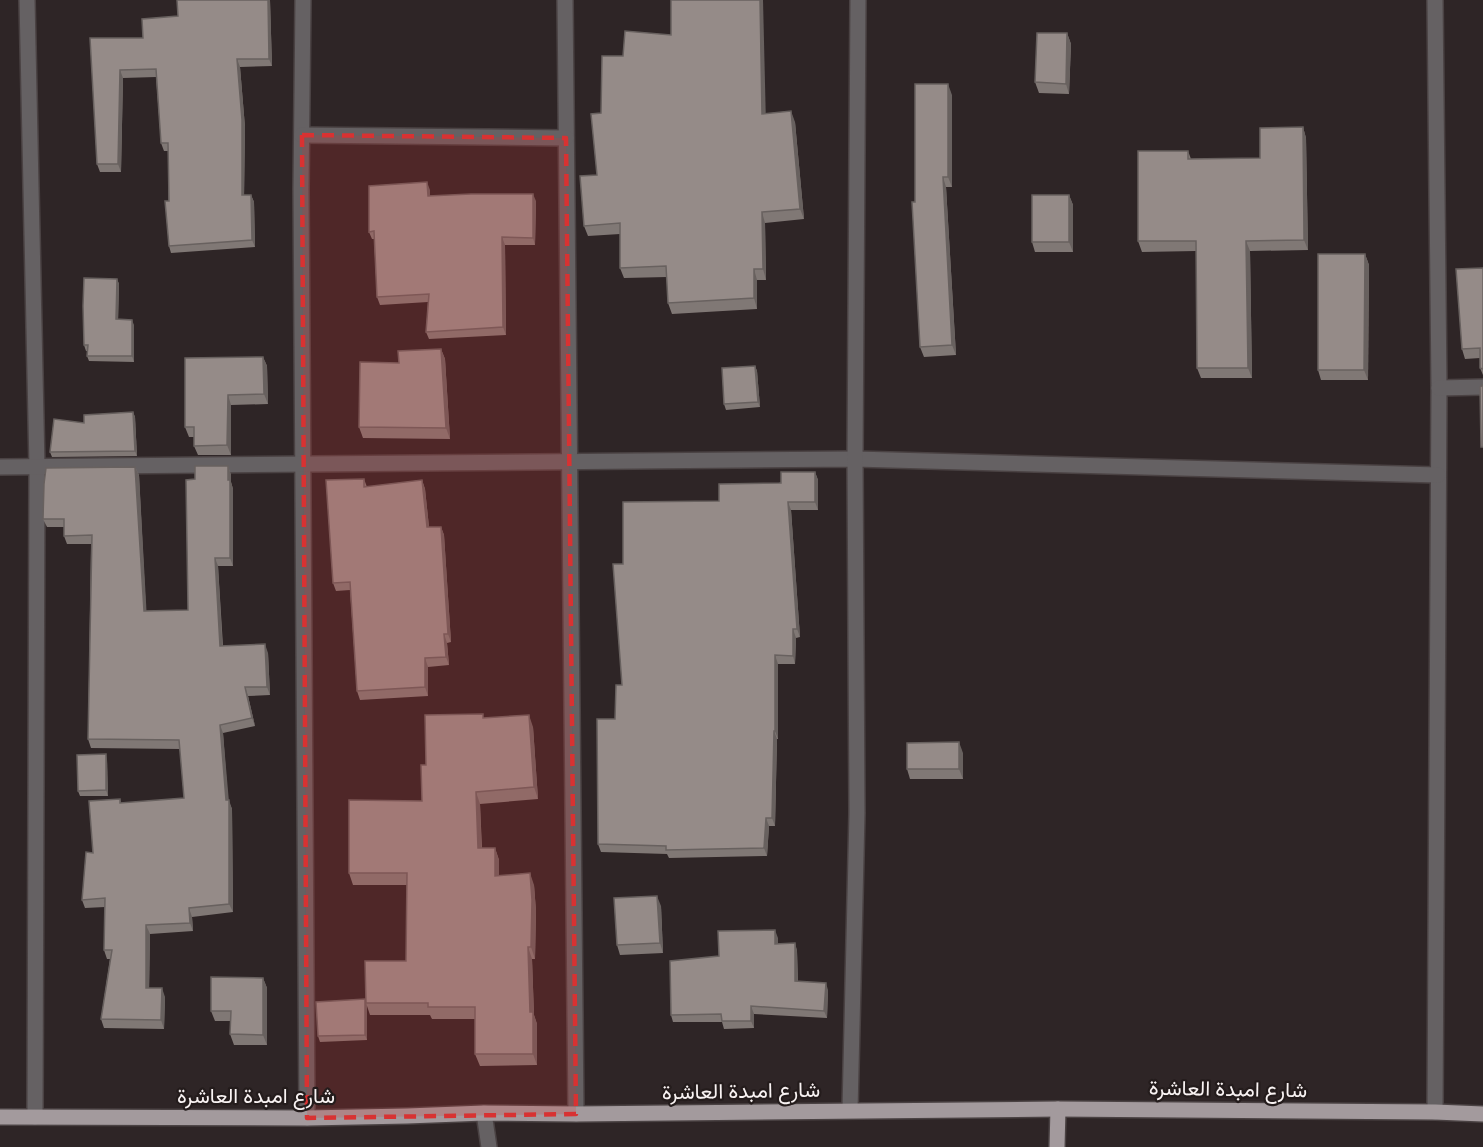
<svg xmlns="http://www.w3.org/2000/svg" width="1483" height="1147" viewBox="0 0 1483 1147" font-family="Roboto,Vazirmatn,sans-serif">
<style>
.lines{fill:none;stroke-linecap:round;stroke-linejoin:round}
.minor-casing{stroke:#4a4243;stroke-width:18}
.major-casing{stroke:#4a4243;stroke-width:18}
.minor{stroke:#656163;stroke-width:15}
.major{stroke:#a39a9d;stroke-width:15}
.wall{fill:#807875}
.shaded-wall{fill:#68615f}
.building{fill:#958b88;stroke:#68615f;stroke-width:1.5}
.marked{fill:#d83232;fill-opacity:0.2;stroke:#d83232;stroke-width:4.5;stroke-dasharray:12 8;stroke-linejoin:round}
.labels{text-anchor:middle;stroke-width:4.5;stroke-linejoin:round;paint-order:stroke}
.street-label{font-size:21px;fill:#f9f3f3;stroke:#241c1c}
</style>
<rect width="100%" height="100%" fill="#2e2526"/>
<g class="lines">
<g class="minor-casing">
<g id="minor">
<polyline points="27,0 37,467 35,1117"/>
<polyline points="303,0 301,189 307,1118"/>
<polyline points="565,0 576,1114"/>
<polyline points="1435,0 1439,388 1435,1112"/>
<polyline points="302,135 566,138"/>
<polyline points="1439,388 1483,387"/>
<polyline points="0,467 855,459 1438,475"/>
<polyline points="850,1110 857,813 855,459 858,0"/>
<polyline points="484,1113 489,1147"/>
</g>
</g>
<g class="major-casing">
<g id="major">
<polyline points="0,1117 307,1118 407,1116 484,1113 576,1114 1058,1109 1435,1112 1483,1114"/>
<polyline points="1057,1147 1058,1109"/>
</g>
</g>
<use href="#minor" class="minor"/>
<use href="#major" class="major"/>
</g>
<g class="wall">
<polygon points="177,0 270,0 272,66 240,67 245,127 244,195 251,195 254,202 255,247 171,253 169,246 168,151 164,151 161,143 156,77 123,78 121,172 100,172 97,164 90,38 143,38 178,16"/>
<polygon points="1067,33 1071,44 1069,94 1039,93 1035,82"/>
<polygon points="952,95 952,187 946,187 956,355 924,357 920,347 915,202"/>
<polygon points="601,113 766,114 795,122 804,219 765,223 766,280 757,280 757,309 672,314 668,303 667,277 624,278 620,268 620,234 588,236 584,226 597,175"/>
<polygon points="1303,127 1306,138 1308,250 1250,251 1252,378 1201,378 1197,368 1196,251 1142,252 1138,241 1188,151 1191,159 1260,158"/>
<polygon points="430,190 430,196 536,201 535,245 505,245 506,335 429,339 426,332 428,302 380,305 377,297 374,239 372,239 369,232"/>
<polygon points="1069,195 1073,205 1073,252 1035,252 1032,242"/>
<polygon points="1365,254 1369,265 1368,380 1321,380 1318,370"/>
<polygon points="1483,268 1483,375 1480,368 1480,358 1465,359 1462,349"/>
<polygon points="117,279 119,284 118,319 134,325 134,362 89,361 87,356 88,351 86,351 84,345"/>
<polygon points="441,349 445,359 450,439 363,438 359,427 399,363"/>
<polygon points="263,357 267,366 268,404 231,405 231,455 198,455 194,446 194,437 189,437 185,427"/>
<polygon points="755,366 757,371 760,407 726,410 724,404"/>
<polygon points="133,412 135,417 137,456 52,457 50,452 84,423"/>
<polygon points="228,466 231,475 231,482 233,489 233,566 218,566 223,646 268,653 270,695 248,696 255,726 223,733 228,800 232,809 233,912 192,917 193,931 150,934 149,988 165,997 164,1029 104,1028 101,1019 110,959 107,959 104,950 105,907 85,908 82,900 93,853 120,799 121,803 184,798 180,749 91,748 88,739 91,544 67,544 64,536 64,527 47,527 43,519 135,467 139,475 146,611 188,610 195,479"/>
<polygon points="815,472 818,480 818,510 791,510 800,637 796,638 795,664 778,664 778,739 777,739 775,826 769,826 767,856 669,858 667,854 601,852 598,844 615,719 622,685 719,501"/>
<polygon points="364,479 367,487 422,480 425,489 429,527 441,527 444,535 451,642 447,643 449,665 428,667 428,696 360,700 357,691 350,590 336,591 333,583"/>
<polygon points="484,718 533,727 538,799 480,804 482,848 495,848 499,860 499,876 534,885 536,911 535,959 532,959 534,1015 537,1024 537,1065 480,1066 475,1054 475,1019 432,1019 430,1015 370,1015 367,1006 367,1040 320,1042 318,1036 366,1002 406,961 407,885 353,885 349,873 422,801 426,765"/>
<polygon points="963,753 963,779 910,779 907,769"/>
<polygon points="107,759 108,796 80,796 78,791"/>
<polygon points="661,906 663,953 620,955 617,945"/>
<polygon points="778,938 778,944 795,943 797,951 798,981 828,990 827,1018 754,1014 754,1028 724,1029 722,1022 673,1022 671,1015"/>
<polygon points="263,978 267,988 267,1045 234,1045 230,1034 231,1021 215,1021 211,1011"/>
</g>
<g class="shaded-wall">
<polygon points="268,0 270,0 272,66 269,59"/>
<polygon points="760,0 763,0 766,125 762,114"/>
<polygon points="1067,33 1071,44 1069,94 1066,84"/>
<polygon points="237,59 240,67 245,127 244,203 242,195"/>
<polygon points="120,70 123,78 121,172 118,164"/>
<polygon points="948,84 952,95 952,187 948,177"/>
<polygon points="791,111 795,122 804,219 800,209"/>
<polygon points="1303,127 1306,138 1308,250 1304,240"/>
<polygon points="943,177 946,187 956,355 952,345"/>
<polygon points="427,182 430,190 430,203 428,196"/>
<polygon points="533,194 536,201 535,245 533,238"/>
<polygon points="251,195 254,202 255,247 252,240"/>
<polygon points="1069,195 1073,205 1073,252 1069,242"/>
<polygon points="762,212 765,223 766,280 763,269"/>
<polygon points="502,237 505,245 506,335 503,327"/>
<polygon points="1246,241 1250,251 1252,378 1248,368"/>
<polygon points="1365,254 1369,265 1368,380 1364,370"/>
<polygon points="754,269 757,280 757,309 754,298"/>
<polygon points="117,279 119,284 118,325 116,319"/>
<polygon points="132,320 134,325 134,362 132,356"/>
<polygon points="441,349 445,359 450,439 446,428"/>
<polygon points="263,357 267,366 268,404 264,394"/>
<polygon points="755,366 757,371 760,407 758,402"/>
<polygon points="228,395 231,405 231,455 227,445"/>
<polygon points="133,412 135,417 137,456 135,451"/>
<polygon points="228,466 231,475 231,482 233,489 233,566 230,558"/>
<polygon points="135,467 139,475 147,620 144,611"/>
<polygon points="815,472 818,480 818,510 815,502"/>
<polygon points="422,480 425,489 430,536 427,527"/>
<polygon points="788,502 791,510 800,637 797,629"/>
<polygon points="441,527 444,535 451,642 448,634"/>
<polygon points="215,558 218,566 223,654 220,646"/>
<polygon points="793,629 796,638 795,664 793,656"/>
<polygon points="444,634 447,643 449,665 446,657"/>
<polygon points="265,644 268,653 270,695 267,687"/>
<polygon points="775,655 778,664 778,739 775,731"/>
<polygon points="425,658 428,667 428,696 425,687"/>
<polygon points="245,687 248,696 255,726 252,718"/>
<polygon points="529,715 533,727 538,799 534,787"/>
<polygon points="220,725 223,733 229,802 229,800 232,809 233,912 229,904 226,800"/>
<polygon points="774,731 777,739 775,826 772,818"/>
<polygon points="959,742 963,753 963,779 959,769"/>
<polygon points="106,754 107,759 108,796 106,790"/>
<polygon points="476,792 480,804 482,860 478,848"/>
<polygon points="766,818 769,826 767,856 764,848"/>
<polygon points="495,848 499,860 499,888 495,876"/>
<polygon points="530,873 534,885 536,911 535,959 531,947"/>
<polygon points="657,896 661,906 663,953 660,943"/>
<polygon points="189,908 192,917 193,931 190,923"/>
<polygon points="146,925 150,934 149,996 146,988"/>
<polygon points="775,930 778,938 778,951 775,944"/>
<polygon points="795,943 797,951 798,988 795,981"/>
<polygon points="528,947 532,959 534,1015 537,1024 537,1065 533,1054 530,1012"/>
<polygon points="263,978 267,988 267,1045 263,1035"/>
<polygon points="826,983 828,990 827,1018 824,1011"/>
<polygon points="162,988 165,997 164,1029 161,1020"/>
<polygon points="365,999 367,1006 367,1040 365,1035"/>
<polygon points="751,1006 754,1014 754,1028 751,1021"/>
</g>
<g class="building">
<polygon points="177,0 268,0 269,59 237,59 242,120 242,195 251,195 252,240 169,246 165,201 169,201 168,143 161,143 156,69 120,70 118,164 97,164 90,38 143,38 142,19 178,16"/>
<polygon points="671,0 760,0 762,114 791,111 800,209 762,212 763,269 754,269 754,298 668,303 666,266 620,268 620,223 584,226 580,176 597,175 591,114 601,113 602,56 623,56 625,31 671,35"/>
<polygon points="1037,33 1067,33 1066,84 1035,82"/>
<polygon points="915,84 948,84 948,177 943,177 952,345 920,347 912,202 915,202"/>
<polygon points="1303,127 1304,240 1246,241 1248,368 1197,368 1196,241 1138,241 1138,151 1188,151 1188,159 1260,158 1260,128"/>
<polygon points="427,182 428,196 471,194 533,194 533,238 502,237 503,327 426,332 429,294 377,297 374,231 369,232 369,186"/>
<rect x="1032" y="195" width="37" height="47"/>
<polygon points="1318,254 1365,254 1364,370 1318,370"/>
<polygon points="1483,268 1483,369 1480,368 1480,348 1462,349 1456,269"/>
<polygon points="84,278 117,279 116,319 132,320 132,356 87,356 88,345 84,345 83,306"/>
<polygon points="441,349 446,428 359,427 360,362 399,363 398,351"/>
<polygon points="263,357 264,394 228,395 227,445 194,446 194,427 185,427 185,358"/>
<polygon points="755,366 758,402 724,404 722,368"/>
<polygon points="1483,385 1483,447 1481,447 1480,387"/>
<polygon points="133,412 135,451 50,452 54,419 84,423 84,415"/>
<polygon points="195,466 228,466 228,480 230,480 230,558 215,558 220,646 265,644 267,687 245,687 252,718 220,725 226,800 229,800 229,904 189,908 190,923 146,925 146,988 162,988 161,1020 101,1019 112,950 104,950 105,898 82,900 86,852 93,853 89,801 120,799 120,803 184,798 179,740 88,739 92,535 64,536 64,519 43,519 44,484 46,468 135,467 144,611 188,610 186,480 195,479"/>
<polygon points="781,472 815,472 815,502 788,502 797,629 793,629 793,656 775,655 775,731 774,731 772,818 766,818 764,848 666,850 666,846 598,844 597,719 615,719 616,685 622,685 613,564 623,564 623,502 719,501 719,484 781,483"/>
<polygon points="364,479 364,487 422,480 427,527 441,527 448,634 444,634 446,657 425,658 425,687 357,691 350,582 333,583 326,480"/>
<polygon points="483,714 483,718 529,715 534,787 476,792 478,848 495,848 495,876 530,873 532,900 531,947 528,947 530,1012 533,1012 533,1054 475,1054 475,1007 428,1007 428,1003 366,1003 365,961 406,961 407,873 349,873 349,800 422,801 421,765 426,765 425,715"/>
<polygon points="959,742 959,769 907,769 907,743"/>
<polygon points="106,754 106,790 78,791 77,755"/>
<polygon points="657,896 660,943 617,945 614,898"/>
<polygon points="775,930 775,944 795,943 795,981 826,983 824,1011 751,1006 751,1021 722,1021 721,1014 671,1015 670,961 719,956 718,931"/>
<polygon points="211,977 263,978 263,1035 230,1034 231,1011 211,1011"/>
<polygon points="365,999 365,1035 318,1036 316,1002"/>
</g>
<path class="marked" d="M302,135l264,3 10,976 -269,4z"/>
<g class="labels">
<g class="street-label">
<text transform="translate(1228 1089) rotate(1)" y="7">شارع امبدة العاشرة</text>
<text transform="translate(741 1091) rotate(-1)" y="7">شارع امبدة العاشرة</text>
<text x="256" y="1103">شارع امبدة العاشرة</text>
</g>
</g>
</svg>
